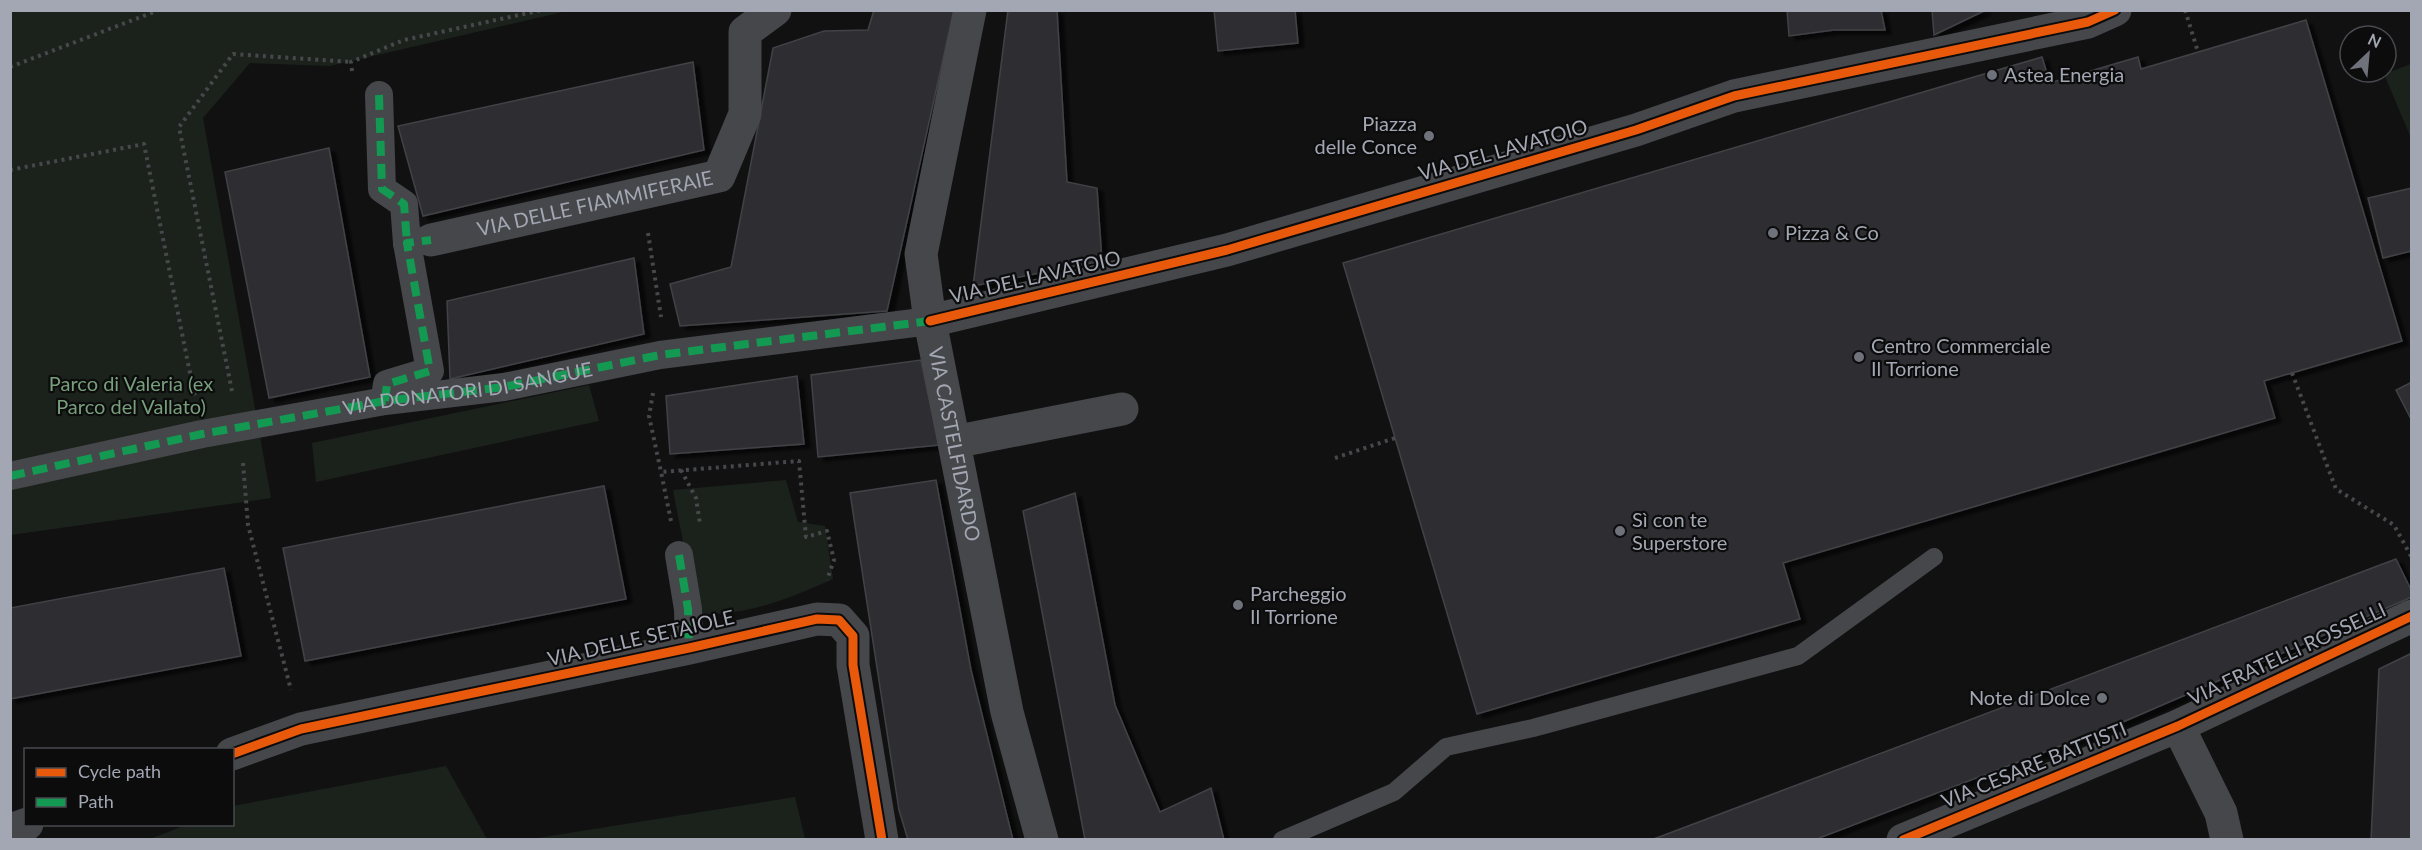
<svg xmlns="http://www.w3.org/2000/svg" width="2422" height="850" viewBox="0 0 2422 850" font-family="Lato,sans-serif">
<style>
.green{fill:#1b221c}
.building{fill:#2f2f31;stroke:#404246;stroke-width:1.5;filter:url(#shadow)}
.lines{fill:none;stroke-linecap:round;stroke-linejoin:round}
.path{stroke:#47484c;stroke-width:4;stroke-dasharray:3 4.5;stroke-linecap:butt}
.service{stroke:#46474a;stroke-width:18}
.pedestrian{stroke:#46474a;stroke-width:28}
.minor{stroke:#46474a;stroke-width:33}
.quiet{stroke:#139951;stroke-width:8;stroke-dasharray:15 8;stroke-linecap:butt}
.cycleway-casing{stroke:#0c0c0d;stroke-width:13}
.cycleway{stroke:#e8590c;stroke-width:9}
.poi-dot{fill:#6f727b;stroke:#0c0c0d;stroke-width:2}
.labels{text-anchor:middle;stroke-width:4.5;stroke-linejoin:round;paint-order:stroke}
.poi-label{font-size:20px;fill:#a2a7b3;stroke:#0c0c0d;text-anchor:start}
.street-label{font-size:20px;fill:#a2a7b3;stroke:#0c0c0d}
.park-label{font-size:20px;fill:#789f7c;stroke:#0c0c0d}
</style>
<defs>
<filter id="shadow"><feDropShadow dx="6" dy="4" stdDeviation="1.5" flood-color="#0009"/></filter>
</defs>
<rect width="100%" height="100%" fill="#111112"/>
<g class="green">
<polygon points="10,11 567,11 330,66 250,63 203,118 271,498 11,535"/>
<polygon points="2411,64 2412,64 2411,138 2384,74"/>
<polygon points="589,385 599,421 316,482 312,443"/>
<path d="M786,480l12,42 27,4 8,53c-42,19 -89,38 -136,35l-24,-124z"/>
<polygon points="446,766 487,839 150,839 186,825 232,824 233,806"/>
<polygon points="795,797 805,839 531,839"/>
</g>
<g class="building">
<polygon points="874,10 954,10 887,311 680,326 670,284 731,267 773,48 824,31 868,30"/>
<polygon points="1008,10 1057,10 1067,182 1097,188 1102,261 973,286"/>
<polygon points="1214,10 1295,10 1298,43 1218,51"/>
<polygon points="1787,10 1881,10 1885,30 1834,30 1789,36"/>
<polygon points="1932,10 1986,10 1934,35"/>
<polygon points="2306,20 2402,341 2264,381 2275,418 1783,563 1800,619 1477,714 1343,263 2042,57 2050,83 2138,57 2141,69"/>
<polygon points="693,62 704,150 423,216 398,126"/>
<polygon points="329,148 370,377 269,398 225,172"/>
<polygon points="2412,188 2412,251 2383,258 2368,198"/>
<polygon points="634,258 644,334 450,379 447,301"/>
<polygon points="921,360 939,445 818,457 811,375"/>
<polygon points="797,376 804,444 670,454 666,396"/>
<polygon points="2412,382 2412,421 2396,390"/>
<polygon points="936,480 971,670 1013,840 908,840 899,810 850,493"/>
<polygon points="604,486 626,599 305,661 283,548"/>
<polygon points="1075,493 1115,705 1160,812 1211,788 1224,840 1085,840 1023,511"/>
<polygon points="2396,559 2412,592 2412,597 2123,722 1814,840 1651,840"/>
<polygon points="224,568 241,656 10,699 10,608"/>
<polygon points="2412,653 2412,840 2371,840 2379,669"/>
</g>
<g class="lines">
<g class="path">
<polyline points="2185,10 2198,52"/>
<polyline points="10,67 159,10"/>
<polyline points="352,71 351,62 404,40 542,10"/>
<polyline points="10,170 144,144 195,398"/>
<polyline points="648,233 661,317"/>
<polyline points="2292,373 2336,489 2394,525 2412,558"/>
<polyline points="232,391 179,127 233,54 351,62"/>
<polyline points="653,393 649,416 661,472"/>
<polyline points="1335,458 1395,438"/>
<polyline points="243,463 248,525 291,690"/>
<polyline points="681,470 696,498 700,524"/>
<polyline points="671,521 661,472 799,461 806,537 827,531 834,560 827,580"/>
</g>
<polyline class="service" points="1282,840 1394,792 1446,747 1533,728 1798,656 1934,557"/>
<g class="pedestrian">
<polyline points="379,95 382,189 404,204 407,243"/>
<polyline points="385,398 387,384 430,371 407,243 431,240"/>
<polyline points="10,476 202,434 385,401 504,387 660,355 930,321"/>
<polyline points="679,555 688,609 689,648"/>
</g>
<g class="minor">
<path id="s1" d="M970,10l-49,244 9,67 77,391 35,128"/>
<path id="s2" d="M431,240l288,-64 26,-62v-82l30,-22"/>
<polyline points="930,321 1227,250 1636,130 1734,96 2088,22 2115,10"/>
<polyline points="954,442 1122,409"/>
<polyline points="2178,726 2221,813 2227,840"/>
<polyline points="232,754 301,729 689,648 817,619 839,620 853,636 853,665 882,840"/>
<polyline points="10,830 27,824"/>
<polyline points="1903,840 2178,726 2412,616"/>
</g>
<g class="quiet">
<polyline points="379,95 382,189 404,204 407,243"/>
<polyline points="385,401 387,384 430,371 407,243 431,240"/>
<path id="s3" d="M10,476l192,-42 183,-33 119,-14 156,-32 270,-34"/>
<polyline points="679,555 688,609 689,648"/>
</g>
<g class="cycleway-casing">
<g id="cycleway">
<polyline points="930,321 1227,250 1636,130 1734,96 2088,22 2115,10"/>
<polyline points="232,754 301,729 689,648 817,619 839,620 853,636 853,665 882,840"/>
<polyline points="1903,840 2178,726 2412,616"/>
</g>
</g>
<use href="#cycleway" class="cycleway"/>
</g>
<g class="poi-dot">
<circle cx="1992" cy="75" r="6"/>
<circle cx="1429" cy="136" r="6"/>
<circle cx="1773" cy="233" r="6"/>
<circle cx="1859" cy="357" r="6"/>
<circle cx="1620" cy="531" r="6"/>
<circle cx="1238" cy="605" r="6"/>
<circle cx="2102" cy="698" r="6"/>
</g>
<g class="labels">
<g class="poi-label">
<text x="2004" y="82">Astea Energia</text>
<text x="1417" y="131" text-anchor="end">Piazza<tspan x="1417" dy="23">delle Conce</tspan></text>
<text x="1785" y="240">Pizza &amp; Co</text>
<text x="1871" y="353">Centro Commerciale<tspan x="1871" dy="23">Il Torrione</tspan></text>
<text x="1632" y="527">Sì con te<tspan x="1632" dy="23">Superstore</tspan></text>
<text x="1250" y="601">Parcheggio<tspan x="1250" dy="23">Il Torrione</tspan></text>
<text x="2090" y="705" text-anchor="end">Note di Dolce</text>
</g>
<g class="street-label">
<text transform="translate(1503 150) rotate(-16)" y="7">VIA DEL LAVATOIO</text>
<text dy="7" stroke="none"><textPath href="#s2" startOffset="168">VIA DELLE FIAMMIFERAIE</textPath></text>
<text transform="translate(1035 277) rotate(-13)" y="7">VIA DEL LAVATOIO</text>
<text dy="7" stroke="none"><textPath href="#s3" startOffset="466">VIA DONATORI DI SANGUE</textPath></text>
<text dy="7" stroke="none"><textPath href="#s1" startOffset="442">VIA CASTELFIDARDO</textPath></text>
<text transform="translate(641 638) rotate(-13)" y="7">VIA DELLE SETAIOLE</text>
<text transform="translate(2287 654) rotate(-25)" y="7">VIA FRATELLI ROSSELLI</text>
<text transform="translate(2034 765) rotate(-22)" y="7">VIA CESARE BATTISTI</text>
</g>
<g class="park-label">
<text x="131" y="391">Parco di Valeria (ex<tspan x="131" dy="23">Parco del Vallato)</tspan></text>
</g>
</g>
<rect width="2422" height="850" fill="none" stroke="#a2a7b3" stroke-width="24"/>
<rect x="24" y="748" width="210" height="78" fill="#0c0c0d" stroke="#484a4f" stroke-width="1.5"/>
<rect x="36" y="768" width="30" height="9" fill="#e8590c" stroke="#484a4f" stroke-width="1.5"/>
<text x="78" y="778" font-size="18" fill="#a2a7b3">Cycle path</text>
<rect x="36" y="798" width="30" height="9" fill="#139951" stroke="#484a4f" stroke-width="1.5"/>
<text x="78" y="808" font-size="18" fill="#a2a7b3">Path</text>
<g transform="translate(2368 54) rotate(26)"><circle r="28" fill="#0c0c0d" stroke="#484a4f" stroke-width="1.5"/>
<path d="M0-4.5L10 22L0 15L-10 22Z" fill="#6f727b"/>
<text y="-9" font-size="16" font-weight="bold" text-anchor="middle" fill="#a2a7b3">N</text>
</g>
</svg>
